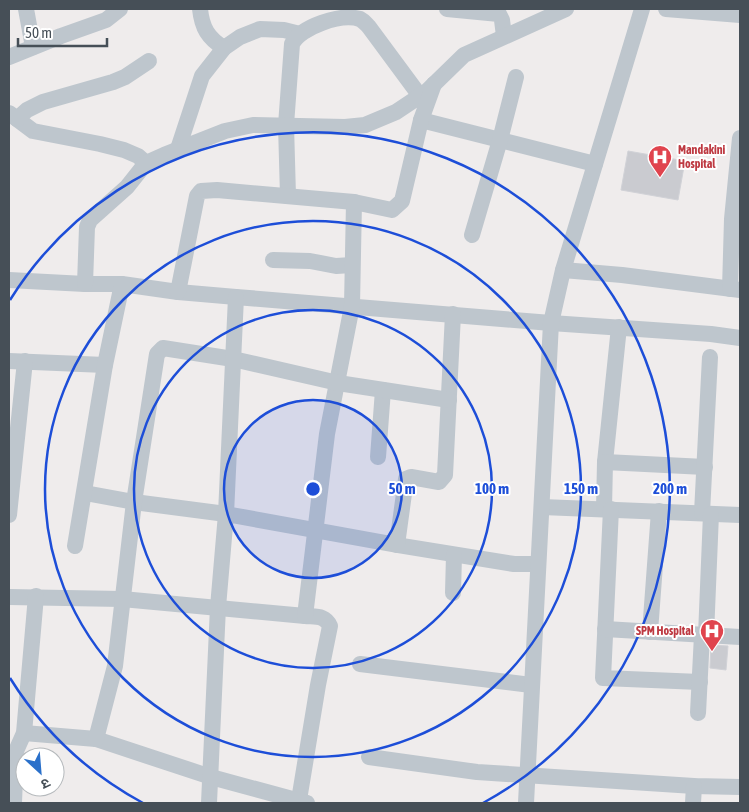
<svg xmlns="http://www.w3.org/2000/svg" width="749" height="812" viewBox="0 0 749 812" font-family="'Asap Condensed','Noto Sans Devanagari',sans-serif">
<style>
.building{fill:#cacbd0;stroke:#d1d2d7}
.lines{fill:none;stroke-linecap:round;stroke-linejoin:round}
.minor{stroke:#bec6cd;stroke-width:16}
.ring{fill:none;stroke:#1d4ed8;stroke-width:2.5}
.labels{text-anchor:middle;stroke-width:4;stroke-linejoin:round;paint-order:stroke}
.health-label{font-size:12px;font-weight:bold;fill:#be3a42;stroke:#fff;text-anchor:start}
.centre{fill:#1d4ed8;stroke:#fff;stroke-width:2.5}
.ring-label{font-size:15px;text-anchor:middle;font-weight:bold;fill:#1d4ed8;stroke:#fff;stroke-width:4;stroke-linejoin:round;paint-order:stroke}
</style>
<rect width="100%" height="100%" fill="#efecec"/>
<g class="building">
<polygon points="628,151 685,161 678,200 621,190"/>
<polygon points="711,645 728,646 726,670 710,668"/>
</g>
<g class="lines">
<g class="minor">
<polyline points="26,9 33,47"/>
<path d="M200,9c2,19 8,29 24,39"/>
<polyline points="447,9 499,14 502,20 504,36"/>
<polyline points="666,9 740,15"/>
<polyline points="9,57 61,36 106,20 120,9"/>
<polyline points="9,113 33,131 100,144 124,150 138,156 146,163"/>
<polyline points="17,119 27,110 43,102 113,82 125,77 149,61"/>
<polyline points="421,120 595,164"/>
<polyline points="178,149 202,76 224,48 240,37 260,29 284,30 300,34"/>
<path d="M288,196l-2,-71 6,-81c8,-17 49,-31 68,-25 4,2 6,5 9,8l51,69"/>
<polyline points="472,235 500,140 516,77"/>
<polyline points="273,260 310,261 336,266 352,265"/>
<polyline points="563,270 622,275 740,290"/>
<polyline points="9,280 85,284 122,284 178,292 236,297 551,323 711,334 740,338"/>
<polyline points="85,284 87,227 90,220 127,187 146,163 164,155 225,131 253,125 345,127 365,125 396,112 426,92 464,55 566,9"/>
<polyline points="730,289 732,219 740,138"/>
<polyline points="178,292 197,196 201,191 217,190 354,202"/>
<polyline points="9,361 105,365"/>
<polyline points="378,457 383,390"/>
<polyline points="605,462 619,327"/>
<polyline points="85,493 134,502 226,514 397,545 514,564 538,564"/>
<polyline points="542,507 740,515"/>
<polyline points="604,509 605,462 705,467"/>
<polyline points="611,509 603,678 700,682"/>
<polyline points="702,513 710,357"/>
<polyline points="9,515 25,361"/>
<polyline points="397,545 406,479 411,477 439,482 445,475 453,314"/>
<polyline points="75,546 105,365 122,284"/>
<polyline points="453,593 454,555"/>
<path d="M9,597l113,2 183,17c11,1 20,-1 25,10l-12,59 -19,115"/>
<polyline points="305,616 327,434 352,306 354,202 392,210 402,201 421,120 434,84"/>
<polyline points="605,629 740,637"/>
<polyline points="650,632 659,511"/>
<polyline points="706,635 711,514"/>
<polyline points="360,664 531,685"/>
<polyline points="698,713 702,635"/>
<polyline points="24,733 96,739 211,777 307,803"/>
<polyline points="96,739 115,666 134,502 157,354 163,348 233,359 338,383 449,400"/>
<polyline points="369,757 477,772 694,786 740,787"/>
<polyline points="14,803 16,751 24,733 36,596"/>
<polyline points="209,803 218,607 226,514 236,297"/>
<polyline points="526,803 551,323 563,270 642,9"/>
<polyline points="693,803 694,786"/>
</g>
</g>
<circle cx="313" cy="489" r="89" fill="#1d4ed8" fill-opacity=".12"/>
<g class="ring">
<circle cx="313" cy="489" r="89"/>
<circle cx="313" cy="489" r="179"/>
<circle cx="313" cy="489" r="268"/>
<path d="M143 803A357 357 0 0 1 10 678M10 300A357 357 0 1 1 483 803"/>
</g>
<defs>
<g id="hospital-pin" transform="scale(1.25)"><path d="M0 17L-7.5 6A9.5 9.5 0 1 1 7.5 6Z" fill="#e0444e" stroke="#fff"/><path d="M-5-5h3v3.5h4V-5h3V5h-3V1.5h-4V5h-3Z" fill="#fff"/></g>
</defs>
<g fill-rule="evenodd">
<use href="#hospital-pin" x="660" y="157"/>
<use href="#hospital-pin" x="712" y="631"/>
</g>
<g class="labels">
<g class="health-label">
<text x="678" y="154">Mandakini<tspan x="678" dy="14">Hospital</tspan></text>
<text x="694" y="635" text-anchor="end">SPM Hospital</text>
</g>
</g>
<circle cx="313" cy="489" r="8" class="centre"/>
<g class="ring-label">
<text x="402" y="494">50 m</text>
<text x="492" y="494">100 m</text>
<text x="581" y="494">150 m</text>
<text x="670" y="494">200 m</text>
</g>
<rect width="749" height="812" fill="none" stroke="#464f57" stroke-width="20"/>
<g transform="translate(40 772) rotate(154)"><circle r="24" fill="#ffffff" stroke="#b5b9bc"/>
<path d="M0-4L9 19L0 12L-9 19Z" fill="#2a70ca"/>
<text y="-8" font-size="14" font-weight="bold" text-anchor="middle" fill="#464f57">उ</text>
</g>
<path d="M18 38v8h89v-8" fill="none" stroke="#464f57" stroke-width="2.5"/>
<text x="25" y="38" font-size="15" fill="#464f57" stroke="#ffffff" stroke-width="4" paint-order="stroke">50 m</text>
</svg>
